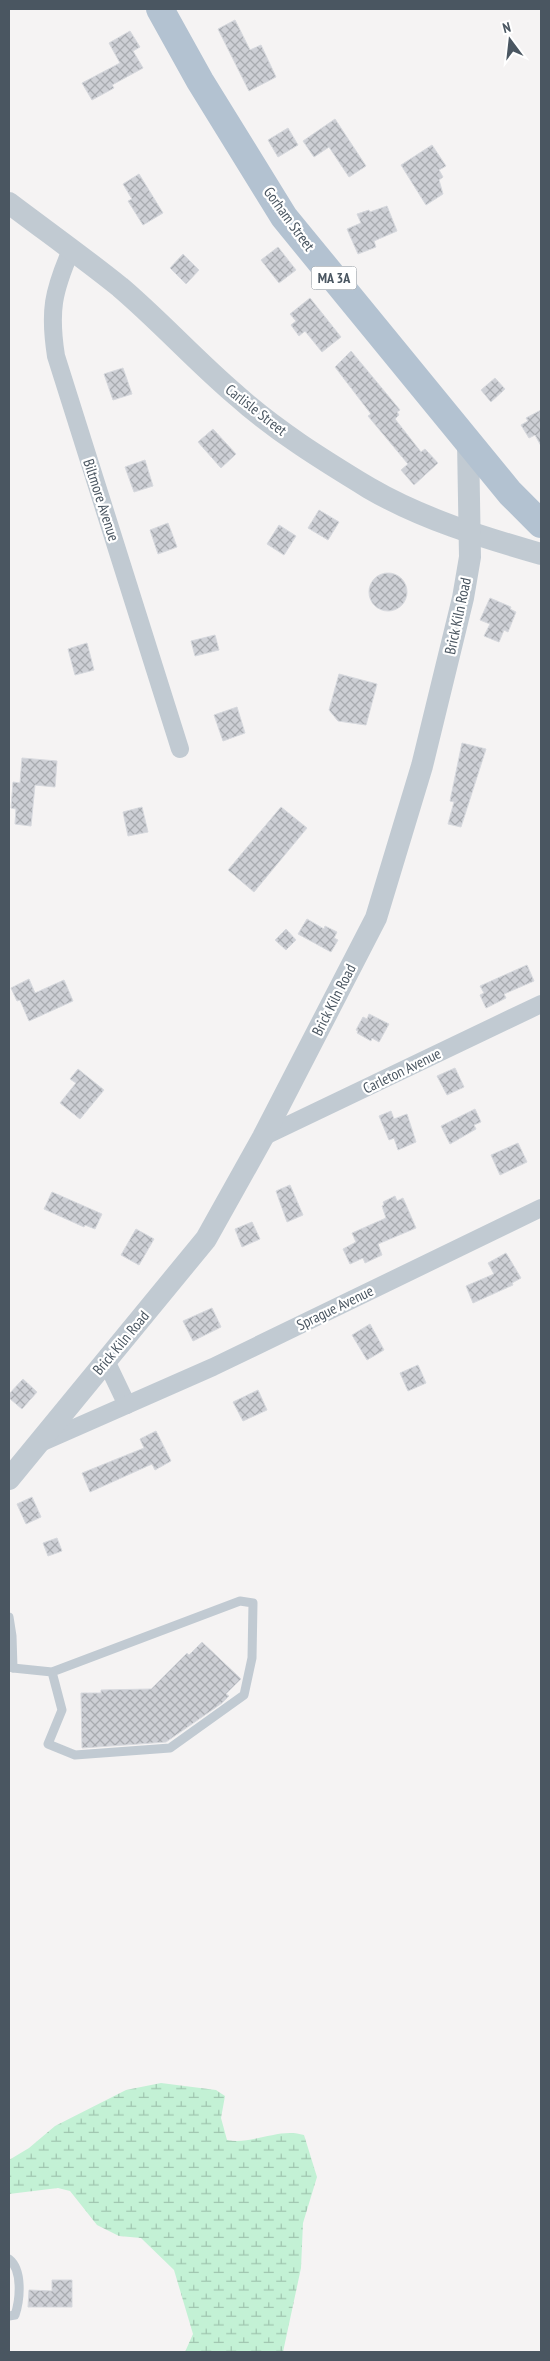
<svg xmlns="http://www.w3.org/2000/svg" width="550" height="2361" viewBox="0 0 550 2361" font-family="'PT Sans Narrow',sans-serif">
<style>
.wetland{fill:url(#wetland-marsh)}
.building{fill:url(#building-cross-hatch);stroke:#d7d9de}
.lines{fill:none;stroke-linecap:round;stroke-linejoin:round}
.service{stroke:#c1cad2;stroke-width:9}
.minor{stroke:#c1cad2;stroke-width:18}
.tertiary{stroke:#c1cad2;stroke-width:22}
.primary{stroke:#b3c2d1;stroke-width:28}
.labels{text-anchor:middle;stroke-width:4.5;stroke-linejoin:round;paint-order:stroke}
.shield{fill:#fff;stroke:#808990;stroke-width:1}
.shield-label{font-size:14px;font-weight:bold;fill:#4a5661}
.street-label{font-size:15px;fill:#4a5661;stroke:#fff}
</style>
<defs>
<pattern id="wetland-marsh" width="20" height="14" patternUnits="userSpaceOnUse" patternTransform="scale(1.25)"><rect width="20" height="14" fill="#c3f1d5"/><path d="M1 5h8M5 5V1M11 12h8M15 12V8" fill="none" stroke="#a0c6b0"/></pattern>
<pattern id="building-cross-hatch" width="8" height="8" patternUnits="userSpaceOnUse" patternTransform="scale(1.25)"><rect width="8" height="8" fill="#cdcfd5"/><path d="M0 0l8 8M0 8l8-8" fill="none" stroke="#a8abb0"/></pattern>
</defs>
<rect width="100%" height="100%" fill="#f5f3f3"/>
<path class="wetland" d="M161,2083l55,7 9,6 -4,22 6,22c26,5 52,-13 77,-5l13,42 -14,46 -2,45 -18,84h-98l8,-18 -19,-64 -33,-32 -22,-2 -22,-11 -27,-34 -12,-3 -49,6v-34l20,-12 26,-22 71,-36z"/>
<g class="building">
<polygon points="235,20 250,50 261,45 276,77 249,91 218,29"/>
<polygon points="130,31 140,47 133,51 143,68 112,85 114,88 92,100 82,83 120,63 109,43"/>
<polygon points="335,119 366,166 349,177 329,147 314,157 303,141"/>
<polygon points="288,128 298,145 278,157 268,140"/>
<polygon points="432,145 446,166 439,170 443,177 439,180 443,194 426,205 401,165"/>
<polygon points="139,174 163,213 143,225 128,201 132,199 123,184"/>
<polygon points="387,206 397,231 374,241 376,247 358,254 347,229 361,223 357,214 369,210 370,212"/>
<polygon points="278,247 296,270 279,283 261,260"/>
<polygon points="183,254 199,270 186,284 170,268"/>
<polygon points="310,298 341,337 322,352 305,331 299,336 291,325 296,321 290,314"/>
<polygon points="351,351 400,410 397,412 399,415 395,419 421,452 425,449 438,463 414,485 401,470 408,464 368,416 371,414 335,367"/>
<polygon points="123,368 132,394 113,400 104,374"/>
<polygon points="495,378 505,389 491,402 481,390"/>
<polygon points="541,410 541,446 535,435 529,438 521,425 528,421 526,418"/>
<polygon points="213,429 236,454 221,468 198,442"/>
<polygon points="145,460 153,486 134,492 125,467"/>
<polygon points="319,510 339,522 328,540 308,528"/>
<polygon points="168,523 177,547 158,554 150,530"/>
<polygon points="279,525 296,536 284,555 267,544"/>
<circle cx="388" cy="592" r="19"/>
<polygon points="490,598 511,607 510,609 516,612 508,632 504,630 499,642 484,636 490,624 480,620"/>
<polygon points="215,635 219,650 195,656 191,641"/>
<polygon points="87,643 94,670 75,675 68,649"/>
<polygon points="339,674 377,684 366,725 338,721 329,710"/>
<polygon points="237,707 245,733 223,741 214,715"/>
<polygon points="462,743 486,749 461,827 448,824 454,802 450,801"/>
<polygon points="22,758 57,761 55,787 35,785 31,826 15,824 16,809 11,808 13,782 20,783"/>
<polygon points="142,807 148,832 128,836 123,812"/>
<polygon points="281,807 307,828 254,892 228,870"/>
<polygon points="307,919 324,929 325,926 337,932 334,938 338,940 331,952 298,934"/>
<polygon points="286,929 296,940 286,950 275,940"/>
<polygon points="527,965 534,981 504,994 506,998 486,1008 480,995 484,993 480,986"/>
<polygon points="29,979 35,993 64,980 73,1001 29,1021 20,1000 17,1001 11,988"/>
<polygon points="369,1014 389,1024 379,1042 372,1038 371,1041 357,1033 358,1031 356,1030 363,1017 367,1019"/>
<polygon points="455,1068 464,1087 447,1095 437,1076"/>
<polygon points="78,1069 104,1090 80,1119 60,1103 76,1083 70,1079"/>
<polygon points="475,1109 481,1122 474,1125 476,1129 450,1144 441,1126"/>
<polygon points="391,1111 394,1119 407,1114 416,1142 398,1150 394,1138 389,1140 379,1116"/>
<polygon points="518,1143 527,1162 500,1175 491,1155"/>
<polygon points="290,1185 303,1215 287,1222 276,1191"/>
<polygon points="52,1192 102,1214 95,1229 85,1225 84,1227 44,1209"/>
<polygon points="395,1196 397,1201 403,1198 416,1228 378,1244 382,1255 365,1263 363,1258 350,1264 343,1249 356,1242 352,1233 386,1218 382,1206 384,1205 383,1202"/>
<polygon points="252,1222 260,1239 242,1247 235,1229"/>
<polygon points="136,1229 154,1239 139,1265 121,1255"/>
<polygon points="506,1253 521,1278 512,1283 513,1285 473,1303 466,1286 494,1274 488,1263"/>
<polygon points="212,1308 221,1327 193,1341 183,1321"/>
<polygon points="370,1324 384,1350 367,1360 352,1335"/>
<polygon points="418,1365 426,1383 408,1391 400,1373"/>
<polygon points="23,1379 37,1392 22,1409 9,1398 9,1394"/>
<polygon points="258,1390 267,1410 243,1421 233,1402"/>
<polygon points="156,1431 171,1461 155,1470 152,1464 90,1492 82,1473 144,1448 140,1439"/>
<polygon points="32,1497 41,1517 26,1524 17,1504"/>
<polygon points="57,1538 62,1551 48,1556 43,1543"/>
<polygon points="202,1642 241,1679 226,1694 229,1696 222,1703 166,1742 82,1748 81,1693 101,1693 101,1690 151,1689 187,1653 189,1655"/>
<polygon points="52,2280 72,2280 72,2307 28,2307 29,2290 52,2291"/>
</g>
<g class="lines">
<g class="service">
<polyline points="9,1617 12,1636 13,1668 9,1667"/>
<polyline points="13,1668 52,1672 240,1601 253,1603 252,1658 244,1695 170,1748 75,1755 48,1744 62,1710 52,1672"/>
<path d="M9,2259c14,11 11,41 6,56l-6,1"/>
</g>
<g class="minor">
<path d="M71,250c-18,42 -22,61 -15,106l124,393"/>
<polyline points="263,1137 541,1004"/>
<polyline points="106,1361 127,1405"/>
<polyline points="38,1444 213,1367 541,1208"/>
</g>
<g class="tertiary">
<path d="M9,203c37,28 75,55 111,84 40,34 76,74 116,108 40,36 87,65 133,93 53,31 113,49 172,66"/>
<polyline points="9,1479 206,1239 263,1137 376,918 422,766 463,598 470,557 468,441"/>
</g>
<polyline class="primary" points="160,9 200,81 284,217 510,493 541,524"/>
</g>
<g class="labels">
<rect class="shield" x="311.5" y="266.5" width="45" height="23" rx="4"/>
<g class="shield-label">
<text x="334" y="283">MA 3A</text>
</g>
<g class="street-label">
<text transform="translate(289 219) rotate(54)" y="5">Gorham Street</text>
<text transform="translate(256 410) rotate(38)" y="5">Carlisle Street</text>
<text transform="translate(101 500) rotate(72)" y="5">Biltmore Avenue</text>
<text transform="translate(458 616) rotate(-78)" y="5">Brick Kiln Road</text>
<text transform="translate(334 1000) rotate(-63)" y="5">Brick Kiln Road</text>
<text transform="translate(402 1071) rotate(-26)" y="5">Carleton Avenue</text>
<text transform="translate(335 1308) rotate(-26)" y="5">Sprague Avenue</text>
<text transform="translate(121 1343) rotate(-50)" y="5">Brick Kiln Road</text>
</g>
</g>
<rect width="550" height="2361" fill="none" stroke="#4a5661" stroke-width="20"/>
<g transform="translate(510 40) rotate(345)" stroke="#ffffff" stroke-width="4" paint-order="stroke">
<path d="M0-4L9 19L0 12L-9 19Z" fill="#4a5661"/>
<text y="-8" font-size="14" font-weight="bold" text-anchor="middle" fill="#4a5661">N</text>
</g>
</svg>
